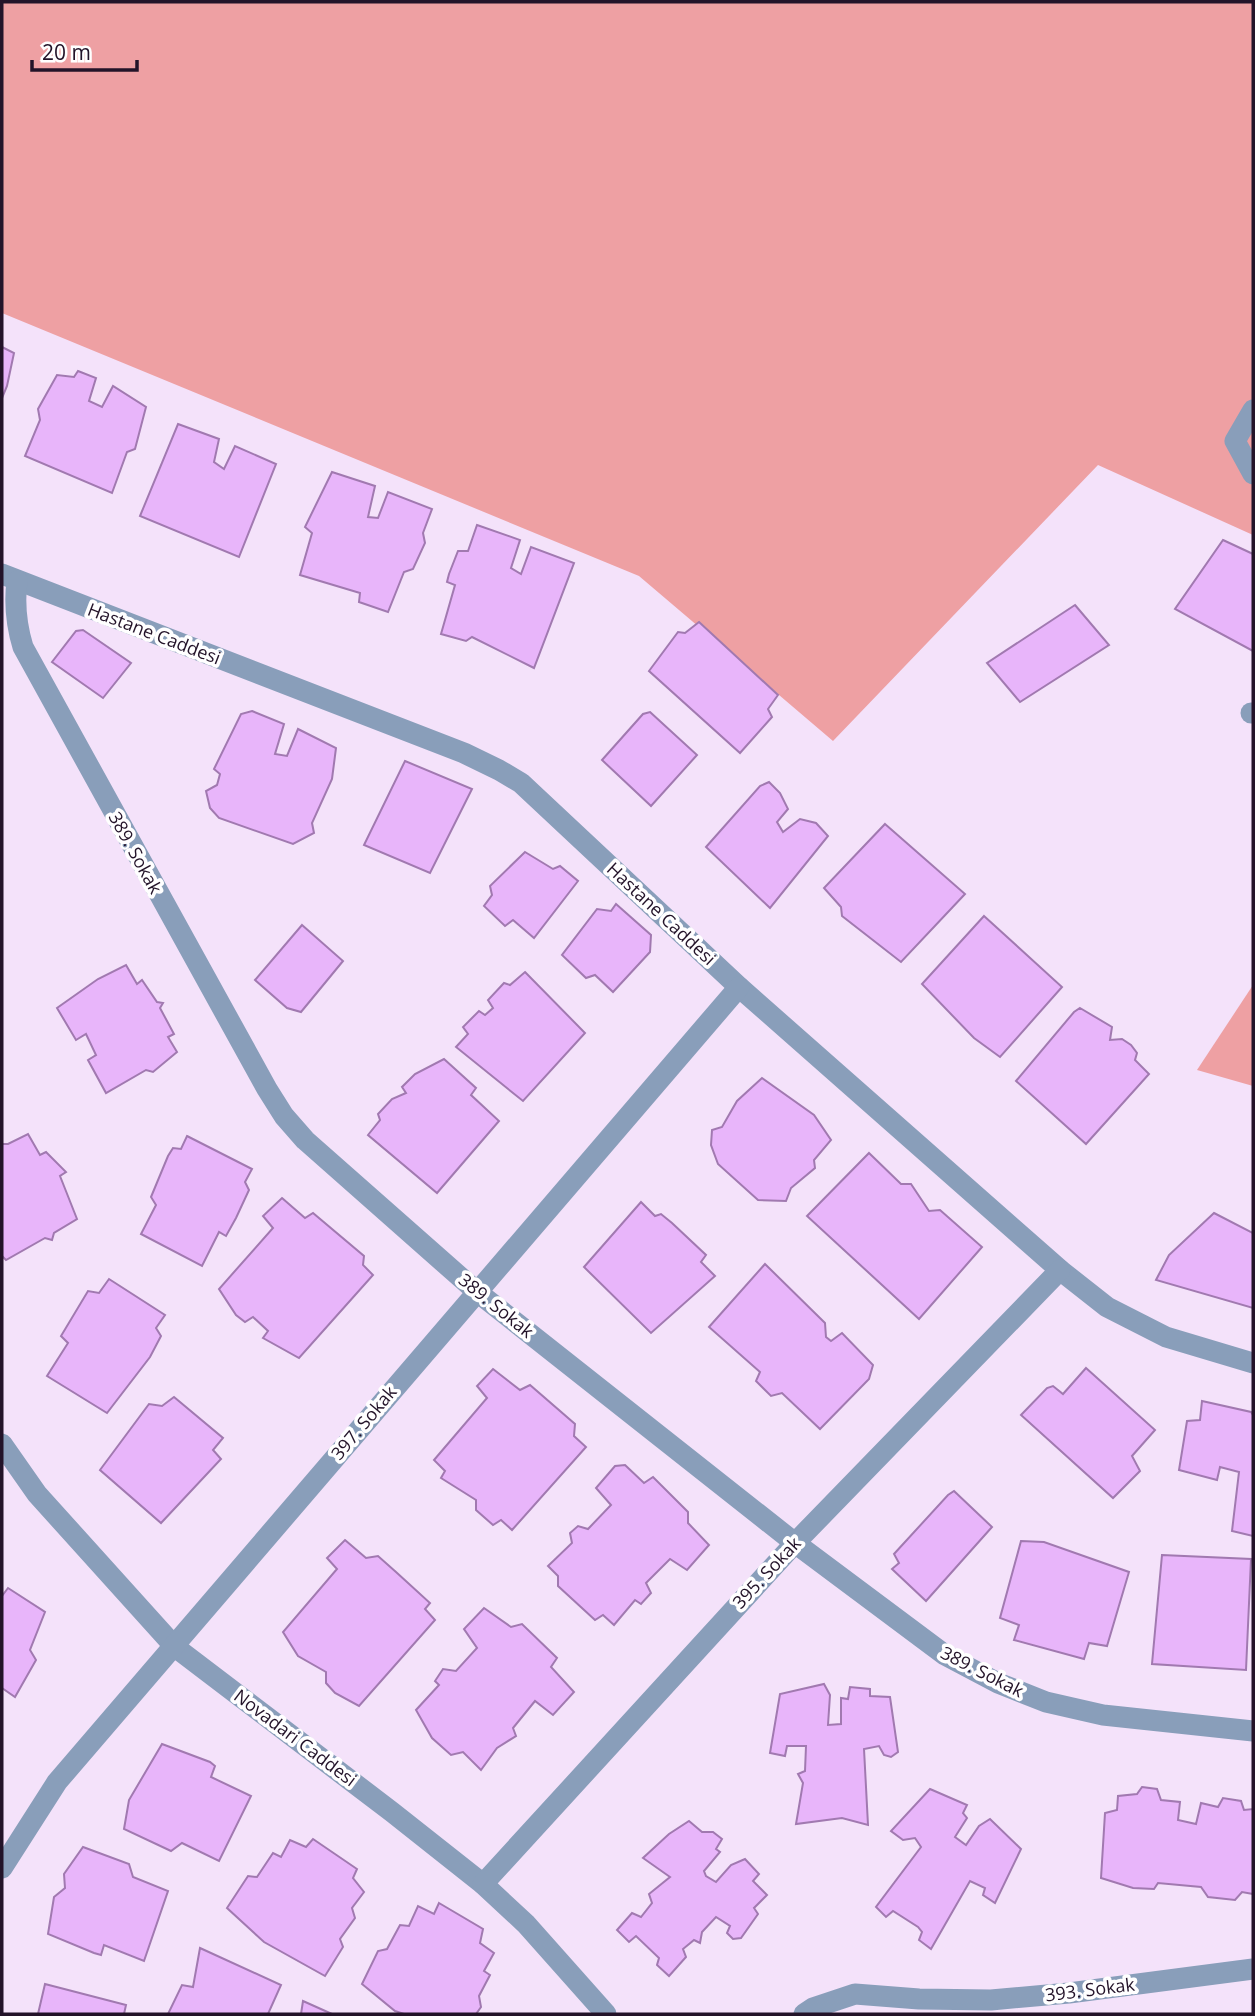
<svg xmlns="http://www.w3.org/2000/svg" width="1255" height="2016" viewBox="0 0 1255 2016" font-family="'Open Sans',sans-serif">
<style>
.green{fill:#eea0a3}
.building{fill:#e8b5fa;stroke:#a179b0;stroke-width:2}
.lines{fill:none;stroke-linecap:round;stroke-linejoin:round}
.street{stroke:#899eba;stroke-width:21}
.labels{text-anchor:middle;stroke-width:7;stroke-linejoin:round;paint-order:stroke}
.street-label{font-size:18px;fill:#231329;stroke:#fff}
</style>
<rect width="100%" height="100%" fill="#f4e2fa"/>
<g class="green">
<polygon points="2,2 1253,2 1253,535 1098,465 833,741 639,576 2,313"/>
<polygon points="1253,985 1253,1086 1197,1070"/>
</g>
<g class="building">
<polygon points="2,347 14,353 7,386 2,398"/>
<polygon points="78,371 96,378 89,401 102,407 113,386 146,407 135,449 127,452 112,493 25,456 40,420 38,409 57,375 74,377"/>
<polygon points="178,424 219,439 214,462 224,469 235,446 276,464 239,557 140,516"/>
<polygon points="332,472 375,486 368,517 378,518 388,492 432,509 423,533 425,543 413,569 404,572 388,612 359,602 360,593 300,575 312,533 305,527"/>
<polygon points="477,525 520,540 511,568 521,574 531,547 574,563 534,668 472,637 466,641 441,634 455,585 447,582 449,574 458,551 468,551"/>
<polygon points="1223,540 1253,554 1253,651 1175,609"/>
<polygon points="1075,605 1109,645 1020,702 987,663"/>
<polygon points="699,622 778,695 768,709 772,717 740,753 649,671 678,632 685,633"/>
<polygon points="83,630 131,663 103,698 52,662 76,631"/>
<polygon points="252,711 284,724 275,754 287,756 298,729 336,748 332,779 312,823 314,833 293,844 219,818 210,808 206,791 217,785 220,774 214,769 241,714"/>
<polygon points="650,712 697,755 651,806 602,760 643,714"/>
<polygon points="405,761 472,789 430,873 364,845"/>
<polygon points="769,782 780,793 788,809 777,822 783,832 800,819 816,823 828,836 770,908 706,847 760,786"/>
<polygon points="885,824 965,894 901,962 842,916 841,907 824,888"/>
<polygon points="525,852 553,869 560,866 578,881 534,938 513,920 505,926 484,906 492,895 490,886"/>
<polygon points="616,904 651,935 650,952 613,992 595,975 586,978 562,955 597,909 611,911"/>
<polygon points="984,916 1062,987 1000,1057 974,1038 922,984"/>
<polygon points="302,925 343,961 301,1012 287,1008 255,980"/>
<polygon points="126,965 137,984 142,980 157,1002 163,1003 160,1008 174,1034 168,1037 177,1052 153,1072 146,1070 106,1093 88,1060 96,1055 86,1034 76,1040 57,1008 98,979"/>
<polygon points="525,972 585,1033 523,1101 456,1047 468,1034 463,1027 479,1011 485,1015 493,1008 488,1000 504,983 510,985"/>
<polygon points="1080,1008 1112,1027 1110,1040 1122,1039 1131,1045 1137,1053 1135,1060 1149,1074 1086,1144 1016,1081 1074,1012"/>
<polygon points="444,1059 476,1088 471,1095 499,1121 437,1193 368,1135 380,1120 378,1114 392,1099 406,1093 402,1087 415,1074"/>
<polygon points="762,1078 814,1115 831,1140 814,1160 815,1168 791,1188 786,1201 758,1200 718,1164 711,1145 712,1130 722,1127 737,1101"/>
<polygon points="28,1134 40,1155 46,1152 66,1172 60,1176 77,1219 54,1233 52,1240 45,1238 6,1260 2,1256 2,1144 8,1144"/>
<polygon points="187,1136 252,1169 245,1182 249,1190 236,1218 226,1236 219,1232 202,1266 141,1234 156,1205 151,1197 168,1156 173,1148 181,1149"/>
<polygon points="869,1153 901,1184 911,1184 929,1211 940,1210 982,1247 919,1319 807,1216"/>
<polygon points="282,1198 305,1218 313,1213 364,1256 363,1265 373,1275 299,1358 263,1338 268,1331 253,1317 245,1322 236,1315 219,1289 273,1228 263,1216"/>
<polygon points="641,1202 655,1216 661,1214 672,1223 706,1255 701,1262 715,1276 651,1333 584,1267"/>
<polygon points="1214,1213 1253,1233 1253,1308 1156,1280 1169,1255"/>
<polygon points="765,1264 825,1323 826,1337 831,1341 842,1333 873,1365 869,1379 820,1429 782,1393 771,1396 756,1381 760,1372 709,1327"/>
<polygon points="109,1279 165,1315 156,1328 161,1336 150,1357 107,1413 47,1376 68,1343 61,1336 88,1291 99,1293"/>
<polygon points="1086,1368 1155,1430 1132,1456 1140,1471 1113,1498 1021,1415 1047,1388 1053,1386 1063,1394"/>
<polygon points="493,1369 520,1390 530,1385 575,1424 574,1436 586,1447 512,1530 501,1520 493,1525 476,1510 476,1500 441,1478 445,1471 434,1460 487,1398 477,1386"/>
<polygon points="174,1397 223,1438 213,1450 221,1459 161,1523 100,1470 149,1404 162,1406"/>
<polygon points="1202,1401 1251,1412 1253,1415 1253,1536 1232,1531 1239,1472 1220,1467 1217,1480 1179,1470 1187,1421 1200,1420"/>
<polygon points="625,1465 644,1483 653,1477 688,1512 688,1523 709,1545 687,1570 670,1559 646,1583 651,1593 641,1604 635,1600 614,1625 603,1615 595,1620 558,1586 558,1576 548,1566 572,1543 570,1533 578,1526 588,1529 611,1505 596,1488 615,1466"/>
<polygon points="954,1491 992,1527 926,1601 892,1569 899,1563 894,1554 948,1495"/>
<polygon points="345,1540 366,1558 378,1556 396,1572 430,1603 425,1609 435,1620 359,1706 335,1693 326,1683 326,1672 298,1656 283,1632 337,1569 327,1558"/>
<polygon points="1021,1541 1044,1542 1129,1572 1107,1646 1089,1643 1084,1659 1014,1640 1019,1625 1000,1618"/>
<polygon points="1162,1555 1251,1559 1246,1670 1152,1664"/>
<polygon points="8,1588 45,1612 30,1650 36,1660 15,1697 2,1688 2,1596"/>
<polygon points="484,1608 511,1627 522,1624 557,1658 551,1667 574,1692 553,1715 535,1701 513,1728 516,1736 497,1748 481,1770 463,1752 451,1755 432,1738 416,1710 439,1685 435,1681 443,1669 456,1671 477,1648 464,1629"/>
<polygon points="824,1684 830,1695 828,1725 841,1724 841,1698 848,1699 850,1687 870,1689 870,1696 890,1697 898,1752 891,1757 884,1755 879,1746 864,1749 868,1825 842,1818 796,1824 803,1783 798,1774 805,1771 806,1746 787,1746 785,1756 770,1753 780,1694"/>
<polygon points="162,1744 210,1762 215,1766 211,1777 251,1796 219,1861 182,1843 171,1851 124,1829 129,1800"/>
<polygon points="1142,1787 1157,1789 1161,1800 1180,1802 1178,1820 1196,1824 1201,1803 1218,1807 1223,1798 1241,1801 1244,1810 1253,1809 1253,1894 1242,1892 1235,1900 1208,1897 1201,1887 1158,1883 1154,1889 1133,1888 1101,1878 1105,1813 1117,1810 1118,1796 1137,1794"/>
<polygon points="930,1789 967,1805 963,1813 967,1818 955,1837 966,1845 979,1826 990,1819 1021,1849 995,1903 983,1895 985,1888 970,1881 931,1949 919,1940 922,1932 918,1927 893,1911 886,1917 876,1907 921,1847 915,1838 903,1840 891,1831"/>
<polygon points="689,1821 702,1832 713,1832 722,1839 716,1849 720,1852 704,1871 706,1876 716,1882 731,1865 745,1859 759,1874 753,1881 767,1895 754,1908 758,1914 741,1938 733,1939 727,1933 730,1926 716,1917 702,1932 700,1943 694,1940 683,1949 686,1957 669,1976 657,1965 659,1958 636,1936 629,1942 617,1930 632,1913 641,1917 652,1903 649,1894 670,1877 643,1858 669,1834"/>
<polygon points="313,1839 357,1869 353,1878 364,1892 352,1908 355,1918 340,1939 343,1947 325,1976 264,1942 227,1908 248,1876 257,1877 273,1853 281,1857 290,1840 306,1847"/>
<polygon points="83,1847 129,1864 133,1877 168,1891 144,1961 104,1945 101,1955 94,1953 48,1934 54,1897 65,1888 64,1874"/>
<polygon points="439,1903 483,1929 480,1943 494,1953 484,1971 490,1975 479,1996 481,2007 476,2014 404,2014 395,2011 362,1984 378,1951 387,1949 400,1925 409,1926 418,1906 434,1914"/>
<polygon points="200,1948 281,1985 268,2014 168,2014 182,1985 193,1987"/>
<polygon points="45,1984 126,2005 124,2014 38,2014"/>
<polygon points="303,2001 332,2014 301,2014"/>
</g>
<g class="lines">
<g class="street">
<polyline points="1253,410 1235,441 1253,474"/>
<polyline points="2,574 464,753 499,770 521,783 739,987 1060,1270 1107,1307 1166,1337 1253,1363"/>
<path d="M17,581c-3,24 -1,43 6,66l244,442 17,27 21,24 171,151 319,252 150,112 53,28 48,19 57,13 150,16"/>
<polyline points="1251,713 1253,713"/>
<polyline points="2,1444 37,1494 175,1647 392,1812 483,1884 526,1924 606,2014"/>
<polyline points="2,1868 57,1782 739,987"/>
<polyline points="483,1884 795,1543 1060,1270"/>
<polyline points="804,2014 813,2008 855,1994 919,1999 991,2000 1069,1993 1253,1969"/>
</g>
</g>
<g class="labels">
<g class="street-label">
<text transform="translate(154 634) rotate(21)" y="6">Hastane Caddesi</text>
<text transform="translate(135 853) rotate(61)" y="6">389. Sokak</text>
<text transform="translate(661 914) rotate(43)" y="6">Hastane Caddesi</text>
<text transform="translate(496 1306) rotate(39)" y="6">389. Sokak</text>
<text transform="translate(364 1423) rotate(-50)" y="6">397. Sokak</text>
<text transform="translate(767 1573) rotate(-47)" y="6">395. Sokak</text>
<text transform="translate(982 1672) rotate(27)" y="6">389. Sokak</text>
<text transform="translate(295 1738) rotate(37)" y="6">Novadari Caddesi</text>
<text transform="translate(1090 1990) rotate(-7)" y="6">393. Sokak</text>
</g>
</g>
<rect width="1255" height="2016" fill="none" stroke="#231329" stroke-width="7"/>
<path d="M32 60v10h105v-10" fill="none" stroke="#231329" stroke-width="3.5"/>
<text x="42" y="60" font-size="21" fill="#231329" stroke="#ffffff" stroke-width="5" paint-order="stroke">20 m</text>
</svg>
